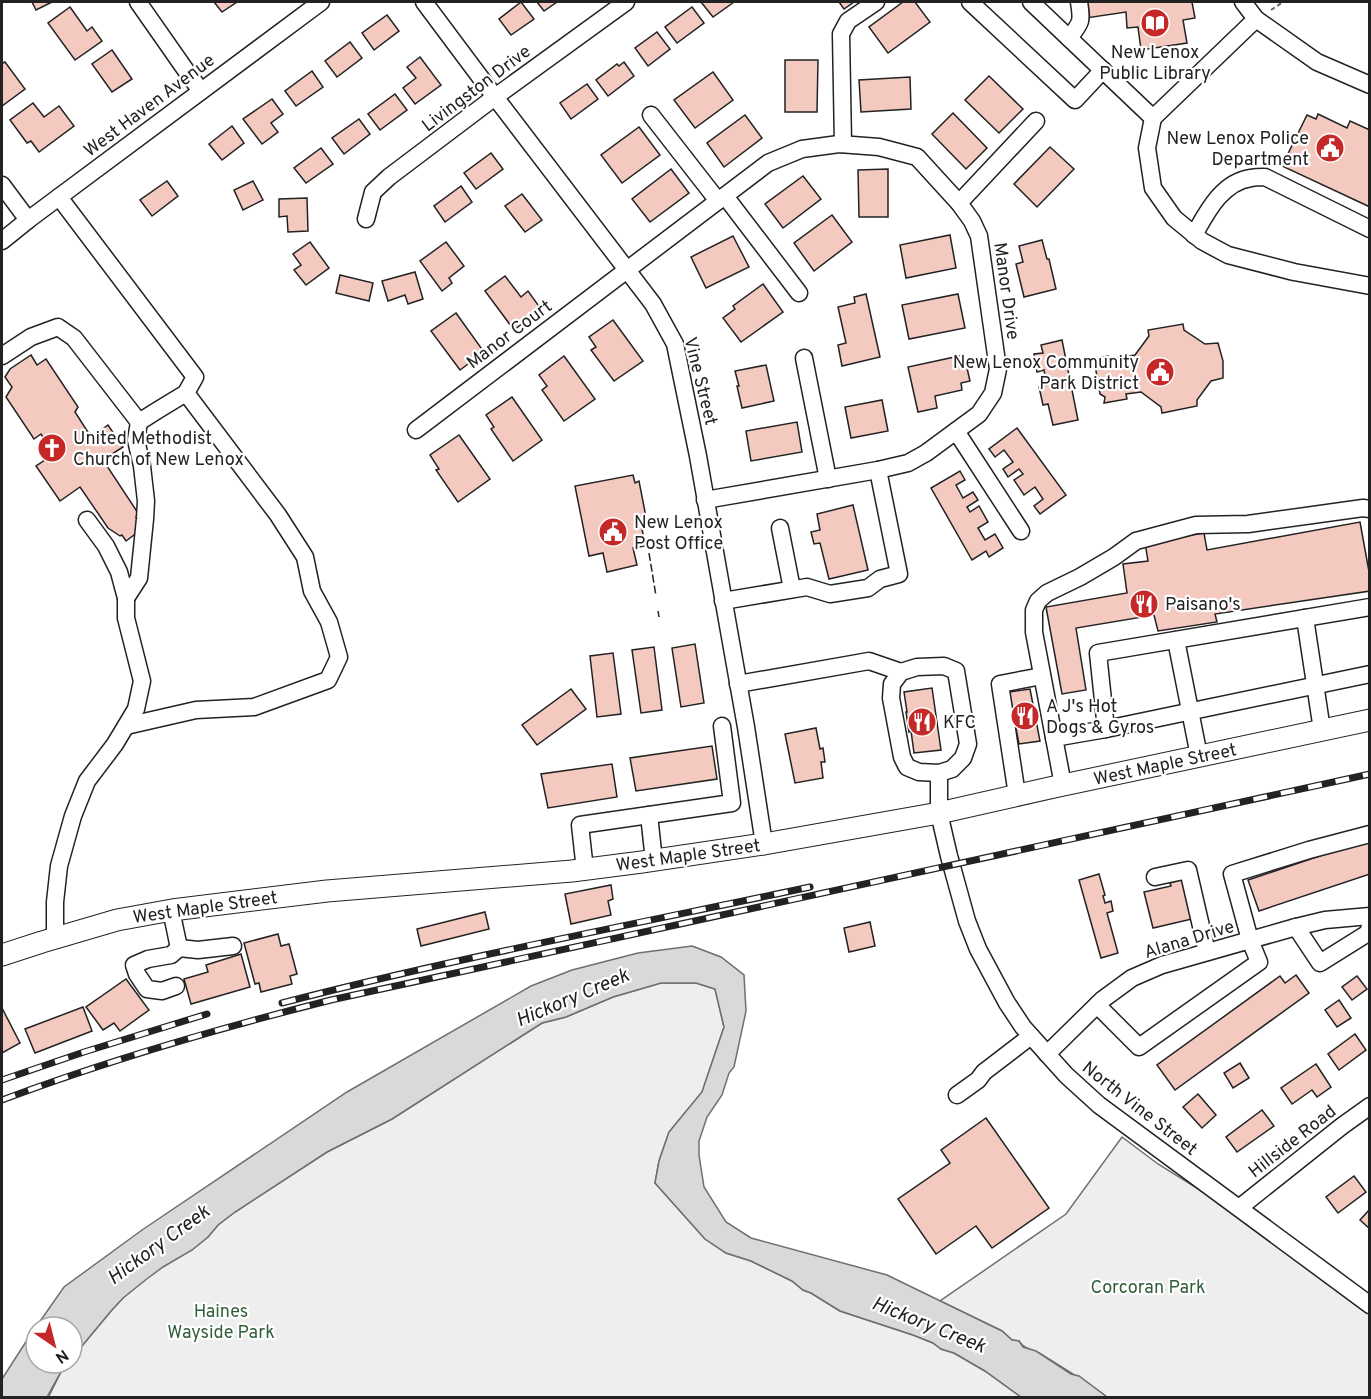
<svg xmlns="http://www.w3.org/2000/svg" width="1371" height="1399" viewBox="0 0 1371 1399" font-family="Overpass,sans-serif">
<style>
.green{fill:#eee;stroke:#6f6f6f;stroke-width:1.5}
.water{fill:#d9d9d9;stroke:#6f6f6f;stroke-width:1.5}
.building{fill:#f3c9c0;stroke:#222;stroke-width:1.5}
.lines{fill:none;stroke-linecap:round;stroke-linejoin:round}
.minor-casing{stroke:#222;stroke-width:19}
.major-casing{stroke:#222;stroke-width:23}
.path{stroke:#646464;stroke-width:2;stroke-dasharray:4.5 3;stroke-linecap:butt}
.minor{stroke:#fff;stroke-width:16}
.major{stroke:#fff;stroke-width:21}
.rail-casing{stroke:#222;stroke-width:7}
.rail{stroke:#fff;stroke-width:4.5;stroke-dasharray:14;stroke-linecap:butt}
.fence{stroke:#222;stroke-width:1.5;stroke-dasharray:8 3;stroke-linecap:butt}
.labels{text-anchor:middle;stroke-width:4.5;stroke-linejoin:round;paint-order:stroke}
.poi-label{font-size:18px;fill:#222;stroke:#fff;text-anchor:start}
.street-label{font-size:18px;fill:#222;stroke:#fff}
.park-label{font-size:18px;fill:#2f5e38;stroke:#fff}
.water-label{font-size:20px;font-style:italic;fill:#222;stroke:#fff}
</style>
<rect width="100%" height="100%" fill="#fff"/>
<g class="green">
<polygon points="661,983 696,983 715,989 724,1027 702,1092 669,1132 659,1161 655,1183 705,1239 726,1253 751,1261 792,1281 803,1290 811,1293 840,1311 913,1335 933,1343 941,1349 954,1353 985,1371 1021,1397 48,1398 62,1370 68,1363 72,1363 72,1358 111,1311 123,1298 148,1277 163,1266 192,1250 208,1237 218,1225 235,1212 327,1152 392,1119 542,1023 566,1017 613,997"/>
<path d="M1122,1137l36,27 58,36 153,113v84h-262c-22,-16 -45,-30 -68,-44 -8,-4 -15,-4 -20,-12l-7,-1 -10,-9 -62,-30 126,-87z"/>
</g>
<polygon class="water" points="692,946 721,957 744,975 746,1011 734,1067 729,1073 722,1095 707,1117 699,1141 699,1155 704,1187 726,1222 751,1238 887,1275 1002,1331 1012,1340 1019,1341 1023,1347 1036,1351 1071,1374 1079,1376 1107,1397 1021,1397 985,1371 954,1353 941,1349 933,1343 913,1335 840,1311 811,1293 803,1290 792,1281 751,1261 726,1253 705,1239 655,1183 659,1161 669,1132 702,1092 724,1027 715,989 696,983 661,983 613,997 566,1017 542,1023 392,1119 327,1152 235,1212 218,1225 208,1237 192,1250 163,1267 148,1278 123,1298 111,1311 72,1358 72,1327 36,1327 36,1363 68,1363 62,1370 47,1397 2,1397 2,1379 29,1337 64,1287 142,1230 347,1092 531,986 572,970 638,953"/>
<g class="building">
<polygon points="32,2 52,2 36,10"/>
<polygon points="214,2 237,2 222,12"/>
<polygon points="521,2 534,19 511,35 499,19"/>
<polygon points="537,2 557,2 544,11"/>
<polygon points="701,2 734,2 713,17"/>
<polygon points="839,2 854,2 844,9"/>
<polygon points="903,2 915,2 930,22 888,53 869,27"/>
<polygon points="1084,2 1192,2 1195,18 1183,20 1187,43 1141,50 1138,27 1127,28 1126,12 1086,18"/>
<polygon points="70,7 87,31 92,27 102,41 75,60 48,23"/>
<polygon points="692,7 704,23 677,43 665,27"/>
<polygon points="387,15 399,31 374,50 362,33"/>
<polygon points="657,32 670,49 648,66 635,48"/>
<polygon points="350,42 362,58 337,77 325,61"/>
<polygon points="112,50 132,79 112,92 92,64"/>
<polygon points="420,57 441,85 415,104 403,88 416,78 407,67"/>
<polygon points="785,60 818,60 817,112 785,112"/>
<polygon points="2,61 3,63 5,62 25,89 2,106"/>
<polygon points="624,62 634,76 608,96 596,80 617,64 619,66"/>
<polygon points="312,71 323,87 296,106 285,91"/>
<polygon points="713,72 733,100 695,128 674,100"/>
<polygon points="989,76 1023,109 999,133 965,100"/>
<polygon points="910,77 911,109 861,112 859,80"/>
<polygon points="587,84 598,99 571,119 560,103"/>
<polygon points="395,94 407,110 380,130 368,114"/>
<polygon points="272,99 283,114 271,123 278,132 262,144 243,119"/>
<polygon points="33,103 44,117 59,106 74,126 39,152 31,141 27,143 10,120"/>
<polygon points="953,113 987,148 966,169 932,134"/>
<polygon points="1318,114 1347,128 1350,121 1370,130 1370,207 1282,166 1307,115 1316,119"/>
<polygon points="745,115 762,138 724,167 707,143"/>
<polygon points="359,119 370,134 344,154 332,138"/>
<polygon points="232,126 244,143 222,160 209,144"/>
<polygon points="639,127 660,155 622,183 601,155"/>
<polygon points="1050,147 1074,169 1037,207 1014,184"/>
<polygon points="321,148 333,164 306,183 294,168"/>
<polygon points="491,153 503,169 476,189 464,173"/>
<polygon points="671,169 689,193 650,222 632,199"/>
<polygon points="888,169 888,217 859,217 858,170"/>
<polygon points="803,176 821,199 783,228 765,204"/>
<polygon points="167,181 178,196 152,216 140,200"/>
<polygon points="253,181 263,200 243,210 234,190"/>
<polygon points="461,186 472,202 445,222 434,206"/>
<polygon points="522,194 542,220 525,232 505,206"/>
<polygon points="307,198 308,231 288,232 287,216 279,217 279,199"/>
<polygon points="832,215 852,242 814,271 794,243"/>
<polygon points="950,235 956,268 906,278 900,245"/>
<polygon points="733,236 749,267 706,288 691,257"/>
<polygon points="1042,240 1047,259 1049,259 1056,289 1024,297 1016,264 1023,262 1019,246"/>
<polygon points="310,242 329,268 306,285 294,270 301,265 293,254"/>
<polygon points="446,242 464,266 449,278 452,283 442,291 420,261"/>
<polygon points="415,272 423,299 408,304 405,295 388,301 382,281"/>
<polygon points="340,275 373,283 369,301 336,293"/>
<polygon points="505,276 521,297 528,291 541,309 514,330 485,291"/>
<polygon points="763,284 783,312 741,342 723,318 735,309 733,306"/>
<polygon points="866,294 880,357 842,366 838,345 846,343 838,307 855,303 854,297"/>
<polygon points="958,294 965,328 909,339 902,305"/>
<polygon points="456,313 484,352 460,370 431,331"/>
<polygon points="613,320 643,361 614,381 591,350 596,347 589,337"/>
<polygon points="1183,324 1184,330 1205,344 1218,343 1223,361 1223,378 1211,381 1197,400 1197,406 1162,413 1161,407 1141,392 1126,394 1127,399 1104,403 1105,397 1100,394 1095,365 1099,362 1097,358 1108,356 1109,359 1135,355 1149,336 1148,330"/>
<polygon points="1062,340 1078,420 1053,425 1048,404 1043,405 1039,387 1047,385 1044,370 1037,372 1034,354 1043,353 1041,345"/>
<polygon points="31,355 37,365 46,359 78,407 75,412 91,437 108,425 123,447 103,460 138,513 136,517 141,524 134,535 126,541 122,535 120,536 108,528 80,487 60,501 36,466 54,454 41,434 34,439 6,397 12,387 5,377 10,369"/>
<polygon points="964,355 970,381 961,383 962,390 935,396 937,408 918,412 908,367"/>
<polygon points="564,356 595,399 564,421 542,390 547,386 539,375"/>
<polygon points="766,365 774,401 742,408 737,386 739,386 735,371"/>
<polygon points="512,397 542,440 513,461 491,429 494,427 486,415"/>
<polygon points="882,400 888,431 851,438 845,407"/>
<polygon points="797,422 802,452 751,461 746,431"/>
<polygon points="1017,428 1066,495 1040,514 1034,506 1043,499 1035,487 1024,495 1014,480 1023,474 1019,469 1008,477 1003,469 1013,462 1004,450 995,457 989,449"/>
<polygon points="459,435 490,479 458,502 436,470 439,469 430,455"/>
<polygon points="960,471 965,480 956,485 963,498 973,492 978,500 967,507 970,512 979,506 988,522 978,528 985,540 995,534 1003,548 989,557 986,551 972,560 931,488"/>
<polygon points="633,475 635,483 639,481 646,517 640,517 645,546 633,548 637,565 607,572 603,553 589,556 575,486"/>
<polygon points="853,505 868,570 829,579 820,543 814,544 811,532 820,530 817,514"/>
<polygon points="1360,522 1370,577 1370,591 1215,614 1217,622 1158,631 1154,615 1076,628 1086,690 1062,694 1046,607 1127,593 1123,564 1148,561 1145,543 1204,533 1207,550"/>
<polygon points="695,644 704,703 681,707 672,648"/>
<polygon points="654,647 662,710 641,713 632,650"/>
<polygon points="613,653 621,714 597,717 590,656"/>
<polygon points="932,688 941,750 914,753 911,731 909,732 906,712 907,712 904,692"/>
<polygon points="571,689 586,709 537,745 522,725"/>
<polygon points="1030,689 1040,741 1019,744 1009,692"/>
<polygon points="816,728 820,749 823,748 825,762 821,762 823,778 795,783 785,734"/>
<polygon points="712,746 717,779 636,791 630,758"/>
<polygon points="612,764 617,797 548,808 541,774"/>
<polygon points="1370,839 1370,874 1259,911 1248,880"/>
<polygon points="1099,874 1105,895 1103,896 1105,903 1111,901 1113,911 1107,913 1118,953 1101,958 1079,880"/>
<polygon points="1183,879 1192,919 1153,928 1144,892 1171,886 1170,883"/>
<polygon points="611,885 613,899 608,901 611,915 571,924 565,894"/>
<polygon points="485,912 489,929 421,946 417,929"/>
<polygon points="870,922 875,946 849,952 844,928"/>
<polygon points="278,934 281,946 289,944 297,974 290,976 292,984 261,992 259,983 255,984 244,943"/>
<polygon points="241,954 250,987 191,1004 184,979 208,972 206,965"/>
<polygon points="1296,975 1309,993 1175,1090 1157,1065 1280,976 1285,983"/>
<polygon points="1357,976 1367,989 1352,1000 1342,987"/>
<polygon points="126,979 149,1010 120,1031 114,1023 103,1030 86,1007"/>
<polygon points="1339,1000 1351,1018 1337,1027 1325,1010"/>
<polygon points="83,1007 92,1031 35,1053 25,1029"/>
<polygon points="2,1008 20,1043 2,1053"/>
<polygon points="1355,1034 1366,1050 1339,1070 1328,1054"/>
<polygon points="1240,1063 1249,1078 1233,1088 1224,1073"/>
<polygon points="1316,1064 1331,1087 1317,1097 1312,1090 1292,1104 1281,1088"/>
<polygon points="1198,1094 1216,1115 1202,1128 1183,1107"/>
<polygon points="1262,1110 1274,1126 1237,1152 1226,1137"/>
<polygon points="986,1118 1049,1208 992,1248 976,1226 936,1254 898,1199 950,1163 941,1150"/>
<polygon points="1354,1176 1366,1192 1338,1213 1326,1197"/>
<polygon points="1370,1209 1370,1229 1360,1220"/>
</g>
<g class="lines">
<g class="minor-casing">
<g id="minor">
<polyline points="138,2 187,72 201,91"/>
<polyline points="424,2 495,97 653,304 675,344 698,456 746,727 764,844"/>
<polyline points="970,2 1075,100 1103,70"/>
<polyline points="1031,2 1153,118"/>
<polyline points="1243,2 1256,19 1317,62 1370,85"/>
<polyline points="1256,19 1153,118 1147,148 1153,188 1174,218 1202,241 1228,255 1294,272 1370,286"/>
<path d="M1069,38c13,-16 13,-17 10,-36"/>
<polyline points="651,115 718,201"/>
<polyline points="843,144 841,34 848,21 876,2"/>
<polyline points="2,185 28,220"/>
<polyline points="725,196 799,293"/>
<polyline points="59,197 195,377 186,393 158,410 139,422 136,440 142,466 146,501 145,519 139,578 126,598"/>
<polyline points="959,203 1036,121"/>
<polyline points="366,219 373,192 389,177 495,97 626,2"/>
<path d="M1194,235c13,-23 28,-53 57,-57 4,-1 10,-1 14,-1l105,52"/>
<polyline points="2,241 28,220 321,2"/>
<polyline points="2,356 31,337 58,327 74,338 139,422"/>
<polyline points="804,358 828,479"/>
<polyline points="416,430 768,163 802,149 839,144 879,147 917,157 959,203 972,221 979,236 998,369 993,393 979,414 926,453 908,463 878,470 705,500"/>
<polyline points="956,431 1021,531"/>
<polyline points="780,528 792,589"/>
<polyline points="723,601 807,587 830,594 868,588 880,579 899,574 878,470"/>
<polyline points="1370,607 1098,653 1106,729 1370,674"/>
<polyline points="1305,618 1322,730"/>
<polyline points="1176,640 1199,756"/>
<polygon points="944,666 956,671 968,744 963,758 952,769 939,773 919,772 907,767 902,757 891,698 892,684 901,672 917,667"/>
<polyline points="738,684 869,661 901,672"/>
<polyline points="126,726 196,710 254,707 328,680 339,657 329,622 312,591 305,557 278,515 186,393"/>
<polyline points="1054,738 1106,729"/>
<polyline points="939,773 939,813 949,856 967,921 978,949 1007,1003 1023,1027 1066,1075 1099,1105 1370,1305"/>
<polyline points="1063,785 1034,632 1034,610 1038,601 1047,593 1080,577 1114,557 1136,541 1196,525 1248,524 1363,508 1370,509"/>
<polyline points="1017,795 1000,684 1042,676"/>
<polyline points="649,815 654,861"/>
<polyline points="585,870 580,825 732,803 722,726"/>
<polyline points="1155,877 1188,870 1207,952"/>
<polyline points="171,910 179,948 171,955 148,959 134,965 137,974 147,989 162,991 176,986"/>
<polyline points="1296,927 1320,963 1368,933 1370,926"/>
<polyline points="55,938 55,902 59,866 73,816 87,781 115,744 136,709 142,681 126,618 126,598 119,572 106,546 87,520"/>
<polyline points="179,948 198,950 233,946"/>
<polyline points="1097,1005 1139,1047 1259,962 1250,940 1232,874 1309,850 1370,834"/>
<polyline points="1047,1054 1102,1000 1132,978 1162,965 1296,927 1325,920 1370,916"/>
<polyline points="957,1095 978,1080 984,1072 1031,1036"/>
<polyline points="1239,1208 1342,1126 1370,1106"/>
</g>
</g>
<g class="major-casing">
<polyline id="major" points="2,955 42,942 117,920 172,910 327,891 572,871 642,862 764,844 939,813 1054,787 1370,720"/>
</g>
<polyline class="path" points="1271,10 1283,2"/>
<use href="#minor" class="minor"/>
<use href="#major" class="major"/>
<g class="rail-casing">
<g id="rail">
<path d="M282,1003c174,-45 352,-79 528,-116"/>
<polyline points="2,1080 84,1052 207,1014"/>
<path d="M2,1100c107,-40 218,-72 329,-100l1039,-226"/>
</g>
</g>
<use href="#rail" class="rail"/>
<g class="fence">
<polyline points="649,553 656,596"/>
<polyline points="658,611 659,617"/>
</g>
</g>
<defs>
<g id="library-disc" transform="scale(1.5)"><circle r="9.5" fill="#c62828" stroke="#fff"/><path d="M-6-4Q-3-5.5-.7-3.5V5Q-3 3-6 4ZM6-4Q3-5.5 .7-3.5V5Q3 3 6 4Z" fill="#fff"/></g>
<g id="civic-disc" transform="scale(1.5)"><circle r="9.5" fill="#c62828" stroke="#fff"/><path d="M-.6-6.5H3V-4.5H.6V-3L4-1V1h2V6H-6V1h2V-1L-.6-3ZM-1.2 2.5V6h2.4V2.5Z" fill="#fff"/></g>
<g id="church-disc" transform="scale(1.5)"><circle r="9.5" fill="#c62828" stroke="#fff"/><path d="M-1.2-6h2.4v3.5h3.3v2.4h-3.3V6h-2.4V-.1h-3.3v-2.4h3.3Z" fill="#fff"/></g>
<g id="restaurant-disc" transform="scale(1.5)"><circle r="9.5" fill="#c62828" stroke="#fff"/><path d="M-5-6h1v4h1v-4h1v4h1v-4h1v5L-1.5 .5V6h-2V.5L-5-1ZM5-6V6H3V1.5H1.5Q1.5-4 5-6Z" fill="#fff"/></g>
</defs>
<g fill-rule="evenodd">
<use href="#library-disc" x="1155" y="23"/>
<use href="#civic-disc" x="1330" y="148"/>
<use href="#civic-disc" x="1160" y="372"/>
<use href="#church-disc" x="52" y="448"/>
<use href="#civic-disc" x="613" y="532"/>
<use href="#restaurant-disc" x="1144" y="604"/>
<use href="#restaurant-disc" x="1025" y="716"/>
<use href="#restaurant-disc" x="922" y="722"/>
</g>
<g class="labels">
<g class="poi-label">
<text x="1155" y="58" text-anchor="middle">New Lenox<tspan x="1155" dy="21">Public Library</tspan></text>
<text x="1309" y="144" text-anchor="end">New Lenox Police<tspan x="1309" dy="21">Department</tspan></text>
<text x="1139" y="368" text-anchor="end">New Lenox Community<tspan x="1139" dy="21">Park District</tspan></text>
<text x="73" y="444">United Methodist<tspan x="73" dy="21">Church of New Lenox</tspan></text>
<text x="634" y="528">New Lenox<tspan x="634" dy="21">Post Office</tspan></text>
<text x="1165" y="610">Paisano's</text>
<text x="1046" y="712">A J's Hot<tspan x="1046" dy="21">Dogs &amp; Gyros</tspan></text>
<text x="943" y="728">KFC</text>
</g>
<g class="street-label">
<text transform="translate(476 88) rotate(-37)" y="6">Livingston Drive</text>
<text transform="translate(149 105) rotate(-37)" y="6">West Haven Avenue</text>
<text transform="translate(1007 291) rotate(82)" y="6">Manor Drive</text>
<text transform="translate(509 334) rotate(-37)" y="6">Manor Court</text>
<text transform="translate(701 381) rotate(76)" y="6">Vine Street</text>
<text transform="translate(1165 764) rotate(-12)" y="6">West Maple Street</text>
<text transform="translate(688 855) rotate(-8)" y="6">West Maple Street</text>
<text transform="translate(205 907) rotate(-8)" y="6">West Maple Street</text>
<text transform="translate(1189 939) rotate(-17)" y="6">Alana Drive</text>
<text transform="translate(1140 1108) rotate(38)" y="6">North Vine Street</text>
<text transform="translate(1292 1141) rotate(-38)" y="6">Hillside Road</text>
</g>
<g class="park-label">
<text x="1148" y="1293">Corcoran Park</text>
<text x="221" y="1317">Haines<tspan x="221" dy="21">Wayside Park</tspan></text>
</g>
<g class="water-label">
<text transform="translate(572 997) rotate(-23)" y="7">Hickory Creek</text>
<text transform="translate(158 1244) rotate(-36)" y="7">Hickory Creek</text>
<text transform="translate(929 1324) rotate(22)" y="7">Hickory Creek</text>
</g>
</g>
<rect width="1371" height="1399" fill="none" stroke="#222222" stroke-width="6"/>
<g transform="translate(54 1345) rotate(145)"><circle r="28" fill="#ffffff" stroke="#a7a7a7" stroke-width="1.5"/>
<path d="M0-4.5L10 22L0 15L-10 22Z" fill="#c62828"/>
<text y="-9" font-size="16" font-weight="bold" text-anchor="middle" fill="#222222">N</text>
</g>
</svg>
